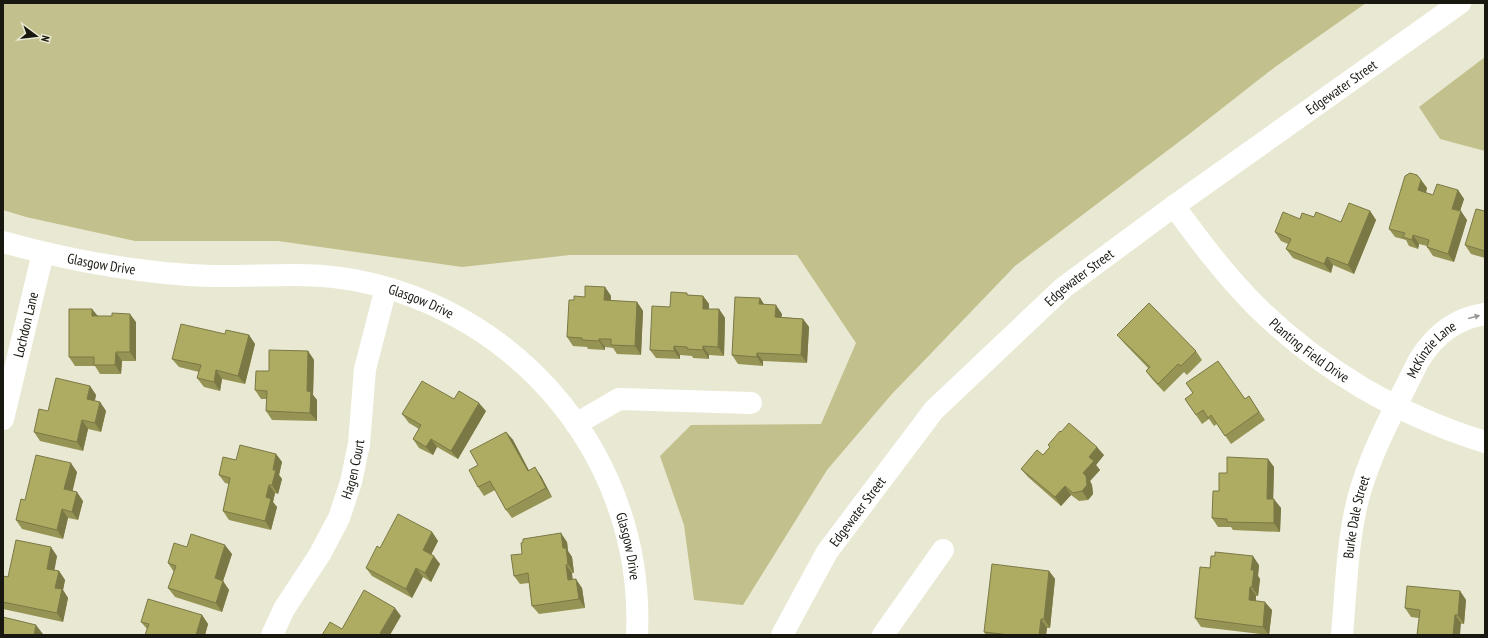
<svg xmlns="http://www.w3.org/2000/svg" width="1488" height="638" viewBox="0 0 1488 638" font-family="'PT Sans Narrow',sans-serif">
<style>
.green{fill:#c2c18d}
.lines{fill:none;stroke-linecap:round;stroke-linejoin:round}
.minor{stroke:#fff;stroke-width:22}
.wall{fill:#969455}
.shaded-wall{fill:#7a7845}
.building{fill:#aeac63;stroke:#7a7845}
.oneway{fill:#979794}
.labels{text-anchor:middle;stroke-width:3;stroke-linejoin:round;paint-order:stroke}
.street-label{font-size:14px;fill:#181811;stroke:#e9e9d3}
</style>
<rect width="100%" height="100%" fill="#e9e9d3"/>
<g class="green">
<polygon points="3,3 1366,3 1275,67 1188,135 1015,266 891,395 827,470 743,605 694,600 684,525 660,456 691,425 821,424 856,343 797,255 570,255 462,267 278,241 135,241 26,217 3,210"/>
<polygon points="1485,57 1485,151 1440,139 1419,107"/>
</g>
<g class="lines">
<g class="minor">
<path id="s1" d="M1174,206c25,34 51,69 81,99 63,63 145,111 230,137"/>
<path id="s2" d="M3,242c69,19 139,32 210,34 47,1 95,-5 141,4 169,32 291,182 283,355"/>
<path id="s3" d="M3,419l40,-166"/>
<polyline points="576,424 619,399 751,403"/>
<path id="s4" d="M272,635l12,-26 36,-55 19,-36 12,-36 8,-38 6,-75 21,-81"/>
<path id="s5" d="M782,635l45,-83 107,-142 129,-122 111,-82 286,-203"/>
<polyline points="883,635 943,550"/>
<path id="s6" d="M1342,635c4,-45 5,-92 16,-136 13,-49 39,-94 61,-139 15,-24 37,-42 66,-46"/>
</g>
</g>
<g class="wall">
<polygon points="1421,180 1427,188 1426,193 1433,195 1458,190 1464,199 1460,211 1467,220 1454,262 1433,256 1427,247 1427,246 1419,244 1418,249 1409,246 1406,240 1395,237 1389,229"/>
<polygon points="1370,211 1376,220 1354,274 1333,265 1331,273 1293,258 1286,249 1288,244 1281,241 1275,232 1300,219 1314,217 1341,222"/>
<polygon points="1485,211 1485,258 1471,254 1465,245"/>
<polygon points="605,287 611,296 611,301 637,302 643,311 641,355 617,354 613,348 605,347 605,350 588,349 587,347 573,346 567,337 574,300 585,297"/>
<polygon points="689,295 703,296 709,304 709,309 719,309 725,318 724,356 709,355 709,359 693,358 692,356 680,355 680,359 656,358 650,350 670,307"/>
<polygon points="760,298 764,305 782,314 781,317 803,319 809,327 807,363 763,361 763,366 738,364 732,355"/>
<polygon points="92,309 98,316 136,322 136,361 122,361 121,374 100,374 95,366 75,366 69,357"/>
<polygon points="225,334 249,335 255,344 245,384 222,379 220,391 204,387 197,378 199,372 179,367 172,359"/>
<polygon points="1117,335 1196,351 1202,360 1187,375 1184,372 1164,392 1152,379 1146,371 1148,368 1124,343"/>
<polygon points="308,351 314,360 313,395 317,400 317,421 272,420 266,411 267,399 261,399 255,390 269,371"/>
<polygon points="1186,383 1245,399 1249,396 1265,420 1231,444 1217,424 1214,426 1209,419 1202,424 1185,399 1193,393"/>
<polygon points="90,386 96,395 95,401 100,402 106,411 101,432 88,429 83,451 40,441 34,432 48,411"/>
<polygon points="454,399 486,411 458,459 437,447 433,455 419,448 413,439 419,429 409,423 402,414"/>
<polygon points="506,432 513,440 529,471 541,476 552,497 512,518 506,510 495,490 484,496 478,487 478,465"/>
<polygon points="1061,432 1104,455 1096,465 1100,470 1090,481 1092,485 1093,494 1088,500 1079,501 1071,495 1061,506 1028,477 1021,469 1043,455 1050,447 1048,445"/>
<polygon points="276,454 282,462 279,475 282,479 278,494 275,493 273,502 277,507 271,530 229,520 223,511 229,484 225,483 219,475 236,460"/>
<polygon points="1268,459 1274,467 1273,499 1281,508 1280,532 1233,530 1231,527 1218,527 1212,518 1219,491 1227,473"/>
<polygon points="77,472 72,491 83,501 78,520 68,518 63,539 22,529 16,520 25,500"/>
<polygon points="432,532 438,541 431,554 440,564 431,582 423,577 412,598 372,576 366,568 380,548"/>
<polygon points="567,542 568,551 572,557 574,573 572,573 572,579 582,588 585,608 539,614 532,606 529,583 520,584 514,576 522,554"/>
<polygon points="187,547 232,554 223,581 229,590 222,612 175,597 168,588 174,572 168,563"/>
<polygon points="57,556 54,570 59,571 65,580 63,590 68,598 63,622 3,609 3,576 8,577"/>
<polygon points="1259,565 1258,576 1260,579 1258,596 1256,596 1256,601 1272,610 1269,635 1201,627 1195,618 1210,568"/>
<polygon points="1049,571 1055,579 1050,628 1047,628 1046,635 986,635 984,632"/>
<polygon points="1460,591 1466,600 1464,624 1411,617 1405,608"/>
<polygon points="202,615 208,624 205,635 145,635 147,629 141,622"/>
</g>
<g class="shaded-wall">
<polygon points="1421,180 1427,188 1424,199 1418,190"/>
<polygon points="1458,190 1464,199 1458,217 1452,209"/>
<polygon points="1370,211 1376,220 1354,274 1348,265"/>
<polygon points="1461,211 1467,220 1454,262 1448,254"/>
<polygon points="1413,235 1419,244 1418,249 1412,240"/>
<polygon points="1327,257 1333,265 1331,273 1324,264"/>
<polygon points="605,287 611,296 610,309 604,300"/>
<polygon points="703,296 709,304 709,317 703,309"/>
<polygon points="760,298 766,307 759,304"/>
<polygon points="637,302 643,311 641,355 635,346"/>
<polygon points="776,305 782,314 781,326 775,317"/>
<polygon points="92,309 98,317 92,316"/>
<polygon points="719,309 725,318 724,356 718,347"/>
<polygon points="130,314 136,322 136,361 130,352"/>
<polygon points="803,319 809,327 807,363 801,355"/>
<polygon points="249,335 255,344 245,384 238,376"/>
<polygon points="599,339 605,347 605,350 599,341"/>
<polygon points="674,346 680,355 680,359 674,351"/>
<polygon points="703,346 709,355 709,359 703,350"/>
<polygon points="308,351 314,360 313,395 317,400 317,421 310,413 307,391"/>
<polygon points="116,352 122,361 121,374 115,365"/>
<polygon points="757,353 763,361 763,366 757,357"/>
<polygon points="216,370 222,379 220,391 214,382"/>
<polygon points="90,386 96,395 93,407 87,399"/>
<polygon points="100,402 106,411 101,432 95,423"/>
<polygon points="479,403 486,411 458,459 451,451"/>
<polygon points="82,420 88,429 83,451 77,442"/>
<polygon points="506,432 513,440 534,480 528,471"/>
<polygon points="431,439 437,447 433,455 426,447"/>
<polygon points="1097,447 1104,455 1096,465 1100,470 1090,481 1092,485 1093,494 1088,500 1082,491 1083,473 1089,457"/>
<polygon points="276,454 282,462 279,475 282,479 278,494 272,485 273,470"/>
<polygon points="1268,459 1274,467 1273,507 1267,499"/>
<polygon points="71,463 77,472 71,498 64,489"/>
<polygon points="535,467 541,476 552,497 546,488"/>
<polygon points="269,485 275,493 273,502 277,507 271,530 265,521 266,497"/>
<polygon points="1065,486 1071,495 1061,506 1055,497"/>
<polygon points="77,492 83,501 78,520 72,512"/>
<polygon points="1274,499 1281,508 1280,532 1274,523"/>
<polygon points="62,509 68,518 63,539 57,530"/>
<polygon points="432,532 438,541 429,559 423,550"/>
<polygon points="561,533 567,542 568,551 572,557 574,573 568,564 563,548"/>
<polygon points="225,545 232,554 221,587 215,578"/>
<polygon points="51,547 57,556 53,578 47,569"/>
<polygon points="434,556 440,564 431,582 425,573"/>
<polygon points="1253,556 1259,565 1258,576 1260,579 1258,596 1252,587 1251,570"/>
<polygon points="566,565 572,573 574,589 568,580"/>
<polygon points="416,568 423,577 412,598 406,589"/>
<polygon points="59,571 65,580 63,590 68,598 63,622 57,613 55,588"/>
<polygon points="1049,571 1055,579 1050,628 1044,619"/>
<polygon points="576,579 582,588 585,608 579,599"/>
<polygon points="223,581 229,590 222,612 216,603"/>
<polygon points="1250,587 1256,596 1255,609 1249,600"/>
<polygon points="1460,591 1466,600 1464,624 1458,615"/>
<polygon points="1265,602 1272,610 1269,635 1263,627"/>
<polygon points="395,608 401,616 390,635 382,635 380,633"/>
<polygon points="202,615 208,624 205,635 196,635"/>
<polygon points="1455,615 1461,623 1460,635 1453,635"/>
<polygon points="1041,619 1047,628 1046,635 1039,635"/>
<polygon points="36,625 43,634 42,635 34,635"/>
</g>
<g class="building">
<polygon points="1410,173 1417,175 1421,180 1418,190 1433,195 1437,184 1458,190 1452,209 1461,211 1448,254 1427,247 1429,240 1413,235 1412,240 1403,237 1405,233 1389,229 1405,176"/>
<polygon points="1349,203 1370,211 1348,265 1327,257 1324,264 1286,249 1291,239 1275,232 1283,212 1300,219 1302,213 1314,217 1316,212 1341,222"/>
<polygon points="1476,209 1485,211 1485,251 1465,245"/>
<polygon points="585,286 605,287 604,300 637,302 635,346 611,345 611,339 599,339 599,341 582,340 582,338 567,337 569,300 574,300 574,296 585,297"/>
<polygon points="671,292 687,293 687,295 703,296 703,309 719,309 718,347 703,346 703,350 687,349 687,347 674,346 674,351 650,350 652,306 670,307"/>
<polygon points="735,297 760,298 759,304 776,305 775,317 803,319 801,355 757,353 757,357 732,355"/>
<polygon points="1149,303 1196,351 1181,366 1178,364 1158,384 1146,371 1150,367 1117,335"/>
<polygon points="69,309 92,309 92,316 112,316 112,313 130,314 130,352 116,352 115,365 94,365 94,357 69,357"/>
<polygon points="181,324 225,334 226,330 249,335 238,376 216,370 214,382 197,378 201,365 172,359"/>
<polygon points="269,350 308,351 307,391 311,392 310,413 266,411 267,391 255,390 256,371 269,371"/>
<polygon points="1218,361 1245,399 1249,396 1259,412 1225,436 1211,415 1208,418 1203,410 1196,415 1185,399 1193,393 1186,383"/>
<polygon points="56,378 90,386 87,399 100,402 95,423 82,420 77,442 34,432 39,409 48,411"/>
<polygon points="422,381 454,399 459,391 479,403 451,451 431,439 426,447 413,439 421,425 402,414"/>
<polygon points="1069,423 1097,447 1089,457 1094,461 1083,473 1086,476 1087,485 1082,491 1073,493 1065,486 1055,497 1021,469 1037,450 1043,455 1050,447 1048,445 1060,431 1061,432"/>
<polygon points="506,432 528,471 535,467 546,488 506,510 490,481 478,487 469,470 478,465 470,451"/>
<polygon points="240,445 276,454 273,470 276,470 272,485 269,485 266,497 271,499 265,521 223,511 230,478 219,475 223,457 236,460"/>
<polygon points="36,455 71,463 64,489 77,492 72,512 62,509 57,530 16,520 21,499 25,500"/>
<polygon points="1227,457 1268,459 1267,499 1274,499 1274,523 1227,522 1227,519 1212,518 1213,491 1219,491 1219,473 1227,473"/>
<polygon points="398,514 432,532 423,550 434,556 425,573 416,568 406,589 366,568 377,546 380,548"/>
<polygon points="561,533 563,548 566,548 568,564 566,565 568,580 576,579 579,599 532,606 528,573 514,576 511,555 522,554 521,543 523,542 523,539"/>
<polygon points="191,534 225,545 215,578 223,581 216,603 168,588 176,566 168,563 174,543 187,547"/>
<polygon points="16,540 51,547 47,569 59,571 55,588 62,589 57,613 3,602 3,576 8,577"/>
<polygon points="1215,552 1253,556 1251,570 1254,570 1252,587 1250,587 1249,600 1265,602 1263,627 1195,618 1200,567 1210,568 1211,556 1215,556"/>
<polygon points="992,564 1049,571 1044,619 1041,619 1039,635 1010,635 984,632"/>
<polygon points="1407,586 1460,591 1458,615 1455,615 1453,635 1417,635 1420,610 1405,608"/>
<polygon points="364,590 395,608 380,633 384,635 322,635 330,622 342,629"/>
<polygon points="148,599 202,615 196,635 145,635 149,624 141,622"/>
<polygon points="3,617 36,625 34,635 3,635"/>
</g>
<defs><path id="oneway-solid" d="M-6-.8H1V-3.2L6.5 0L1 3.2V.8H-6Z"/></defs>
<use class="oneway" href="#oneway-solid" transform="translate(1474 317) rotate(-15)"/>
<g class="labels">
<g class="street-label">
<text dy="5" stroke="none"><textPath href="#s5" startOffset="793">Edgewater Street</textPath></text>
<text dy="5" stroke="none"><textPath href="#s2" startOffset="101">Glasgow Drive</textPath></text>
<text dy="5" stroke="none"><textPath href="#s5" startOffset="469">Edgewater Street</textPath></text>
<text dy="5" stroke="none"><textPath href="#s2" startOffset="425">Glasgow Drive</textPath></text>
<text dy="5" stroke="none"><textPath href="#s3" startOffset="97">Lochdon Lane</textPath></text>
<text dy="5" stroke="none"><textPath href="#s1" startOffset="199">Planting Field Drive</textPath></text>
<text dy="5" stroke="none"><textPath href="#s6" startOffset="305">McKinzie Lane</textPath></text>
<text dy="5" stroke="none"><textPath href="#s4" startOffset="186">Hagen Court</textPath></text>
<text dy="5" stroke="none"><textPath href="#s5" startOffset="145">Edgewater Street</textPath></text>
<text dy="5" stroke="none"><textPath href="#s6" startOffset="119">Burke Dale Street</textPath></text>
<text dy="5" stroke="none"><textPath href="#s2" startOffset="760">Glasgow Drive</textPath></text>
</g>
</g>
<rect width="1488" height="638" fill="none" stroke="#181811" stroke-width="8"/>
<g transform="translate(36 36) rotate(105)" stroke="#e9e9d3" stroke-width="3" paint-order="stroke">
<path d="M0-3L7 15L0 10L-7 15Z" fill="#181811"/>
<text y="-6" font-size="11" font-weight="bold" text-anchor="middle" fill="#181811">N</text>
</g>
</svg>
